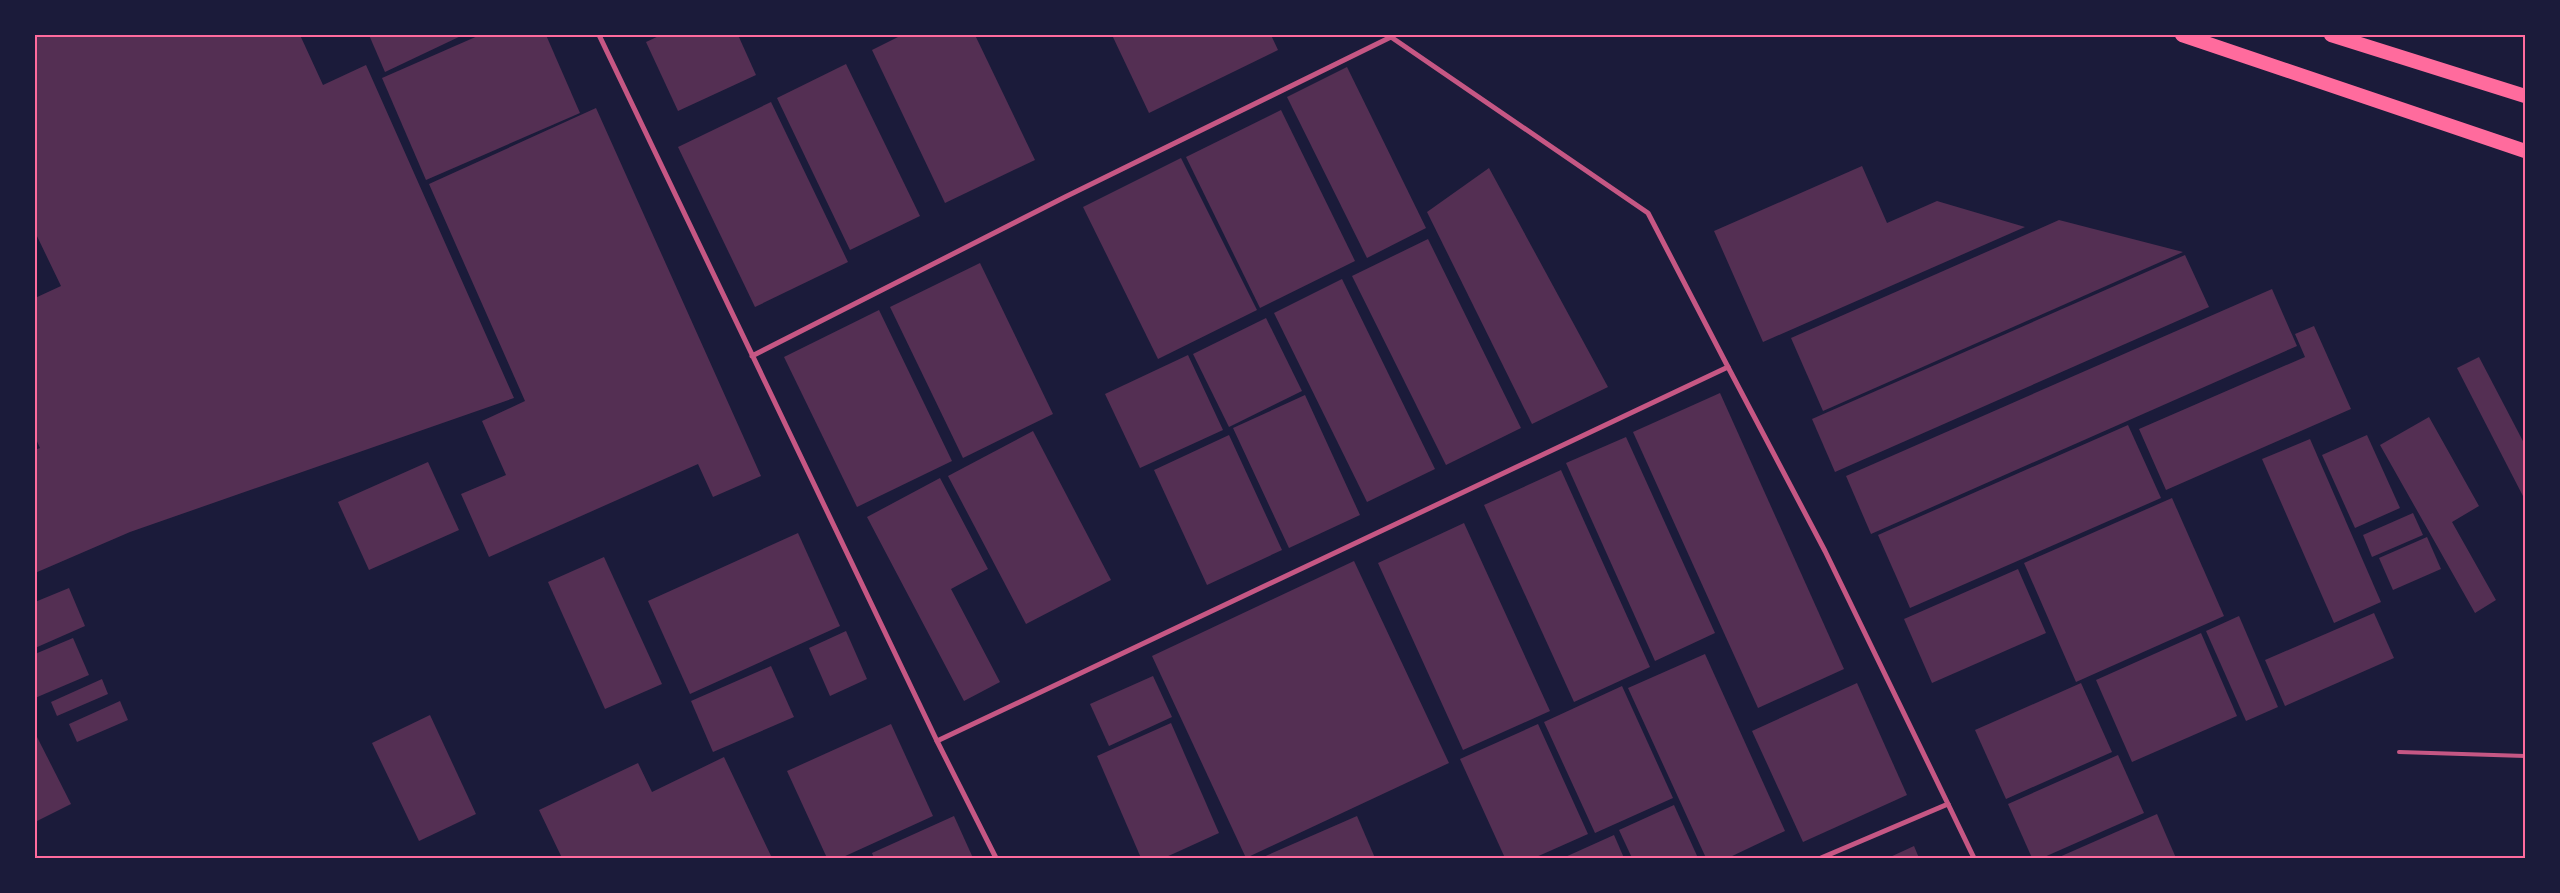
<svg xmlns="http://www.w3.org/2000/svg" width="2560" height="893" viewBox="0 0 2560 893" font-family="Figtree,sans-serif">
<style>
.building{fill:#542f53}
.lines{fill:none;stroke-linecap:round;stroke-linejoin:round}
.service{stroke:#c65784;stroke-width:4}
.minor{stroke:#c65784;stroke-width:5}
.trunk{stroke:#ff6b9d;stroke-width:14}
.neatline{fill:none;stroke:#ff6b9d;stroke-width:2}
</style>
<rect width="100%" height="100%" fill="#1b1b3a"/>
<g class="building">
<polygon points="35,35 300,35 323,85 366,65 514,398 130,532 35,573 35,450 40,448 35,437 35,298 61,286 35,232"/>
<polygon points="369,35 463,35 385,72"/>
<polygon points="480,35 546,35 580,113 426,180 382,78"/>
<polygon points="661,35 738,35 756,75 678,111 646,42"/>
<polygon points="902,35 975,35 1035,160 945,203 872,50"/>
<polygon points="1112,35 1271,35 1278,50 1149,113"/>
<polygon points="846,64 920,216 850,250 777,98"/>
<polygon points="1347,67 1426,228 1367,258 1287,97"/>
<polygon points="771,102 848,262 755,307 678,147"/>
<polygon points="596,108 761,476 713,497 698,464 489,557 461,494 506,475 482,421 525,401 429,184"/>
<polygon points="1281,110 1355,261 1260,308 1186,157"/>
<polygon points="1181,158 1257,310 1158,359 1083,207"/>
<polygon points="1862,166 1887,223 1937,201 2025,227 1763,342 1714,231"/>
<polygon points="1489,168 1608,387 1532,424 1427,212"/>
<polygon points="2059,220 2183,252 1823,411 1791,338"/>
<polygon points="1428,239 1521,428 1446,465 1352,276"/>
<polygon points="2185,255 2209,307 1835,472 1812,419"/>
<polygon points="980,263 1053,414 963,458 890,307"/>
<polygon points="1342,279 1435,469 1367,502 1274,313"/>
<polygon points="2272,289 2297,346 1871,534 1846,476"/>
<polygon points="879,310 952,461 857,507 784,357"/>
<polygon points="1266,318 1302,391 1229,427 1193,354"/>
<polygon points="2314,326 2351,409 2166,490 2139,429 2305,357 2295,334"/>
<polygon points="1188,355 1223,430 1140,468 1105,394"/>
<polygon points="2479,357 2525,445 2525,500 2457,368"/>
<polygon points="1720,393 1844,669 1758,708 1633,432"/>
<polygon points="1305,395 1360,515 1289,548 1233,428"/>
<polygon points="2429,417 2479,506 2452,522 2496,600 2475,613 2380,445"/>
<polygon points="2128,425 2161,498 1910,608 1878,535"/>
<polygon points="1033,431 1111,580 1026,624 948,476"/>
<polygon points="1229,435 1282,550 1207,585 1154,470"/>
<polygon points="2367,435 2400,508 2355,528 2322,455"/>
<polygon points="1626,437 1715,633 1655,661 1566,463"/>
<polygon points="2310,439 2381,602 2334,623 2262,459"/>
<polygon points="428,462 459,530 369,570 338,502"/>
<polygon points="1561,470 1650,667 1574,702 1484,505"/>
<polygon points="940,478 988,569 951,589 1000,682 964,701 867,517"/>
<polygon points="2172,498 2224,616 2076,682 2024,563"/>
<polygon points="2413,513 2423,535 2372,557 2363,535"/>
<polygon points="1464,523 1550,711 1463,750 1378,563"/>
<polygon points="798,533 840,626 690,694 648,601"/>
<polygon points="2427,537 2441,569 2393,590 2379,558"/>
<polygon points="604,557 662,684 605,709 548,582"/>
<polygon points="1354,561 1449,763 1246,858 1152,656"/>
<polygon points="2018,569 2046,633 1932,683 1904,619"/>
<polygon points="69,588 85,626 35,648 35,602"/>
<polygon points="2374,613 2394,658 2285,706 2265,660"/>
<polygon points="2239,616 2278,707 2246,721 2206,631"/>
<polygon points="846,631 867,679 830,696 809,648"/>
<polygon points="2201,633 2237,716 2132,762 2096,680"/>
<polygon points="73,638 89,675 35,698 35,654"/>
<polygon points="1705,654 1785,831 1728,858 1706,858 1628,688"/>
<polygon points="771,666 794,717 713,752 691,701"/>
<polygon points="1153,676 1172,717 1109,746 1090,704"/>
<polygon points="102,679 108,694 57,716 51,702"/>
<polygon points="1857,683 1907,795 1803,842 1752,731"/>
<polygon points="2081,683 2112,752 2006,799 1975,730"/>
<polygon points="1622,686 1673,798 1595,833 1544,722"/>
<polygon points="120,701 128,720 77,742 69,724"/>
<polygon points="430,715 476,814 419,841 372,743"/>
<polygon points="1171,723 1219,833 1164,858 1141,858 1097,756"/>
<polygon points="891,724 933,816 841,858 827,858 787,771"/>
<polygon points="1538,724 1588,834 1534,858 1505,858 1460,759"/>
<polygon points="35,733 71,804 35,822"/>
<polygon points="2118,755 2144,813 2042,858 2032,858 2008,804"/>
<polygon points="724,757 772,858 562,858 539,810 638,763 652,792"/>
<polygon points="1674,805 1698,858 1632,858 1619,830"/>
<polygon points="2157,814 2176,858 2057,858"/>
<polygon points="954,816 973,858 874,858 872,853"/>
<polygon points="1357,816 1375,858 1261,858"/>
<polygon points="1614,835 1624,858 1563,858"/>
<polygon points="1914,846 1919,858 1888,858"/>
</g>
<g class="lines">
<polyline class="service" points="2399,752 2525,756"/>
<g class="minor">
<polyline points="599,35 937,741 1728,367 1648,213 1391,37 1065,197 752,356"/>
<polyline points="1728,367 1825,551 1948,804 1821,858"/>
<polyline points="937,741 996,858"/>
<polyline points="1948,804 1974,858"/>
</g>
<g class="trunk">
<polyline points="2182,35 2525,151"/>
<polyline points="2331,35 2525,96"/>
</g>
</g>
<rect width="2560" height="893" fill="none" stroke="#1b1b3a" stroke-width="72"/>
<rect x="36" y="36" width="2488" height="821" class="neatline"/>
</svg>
